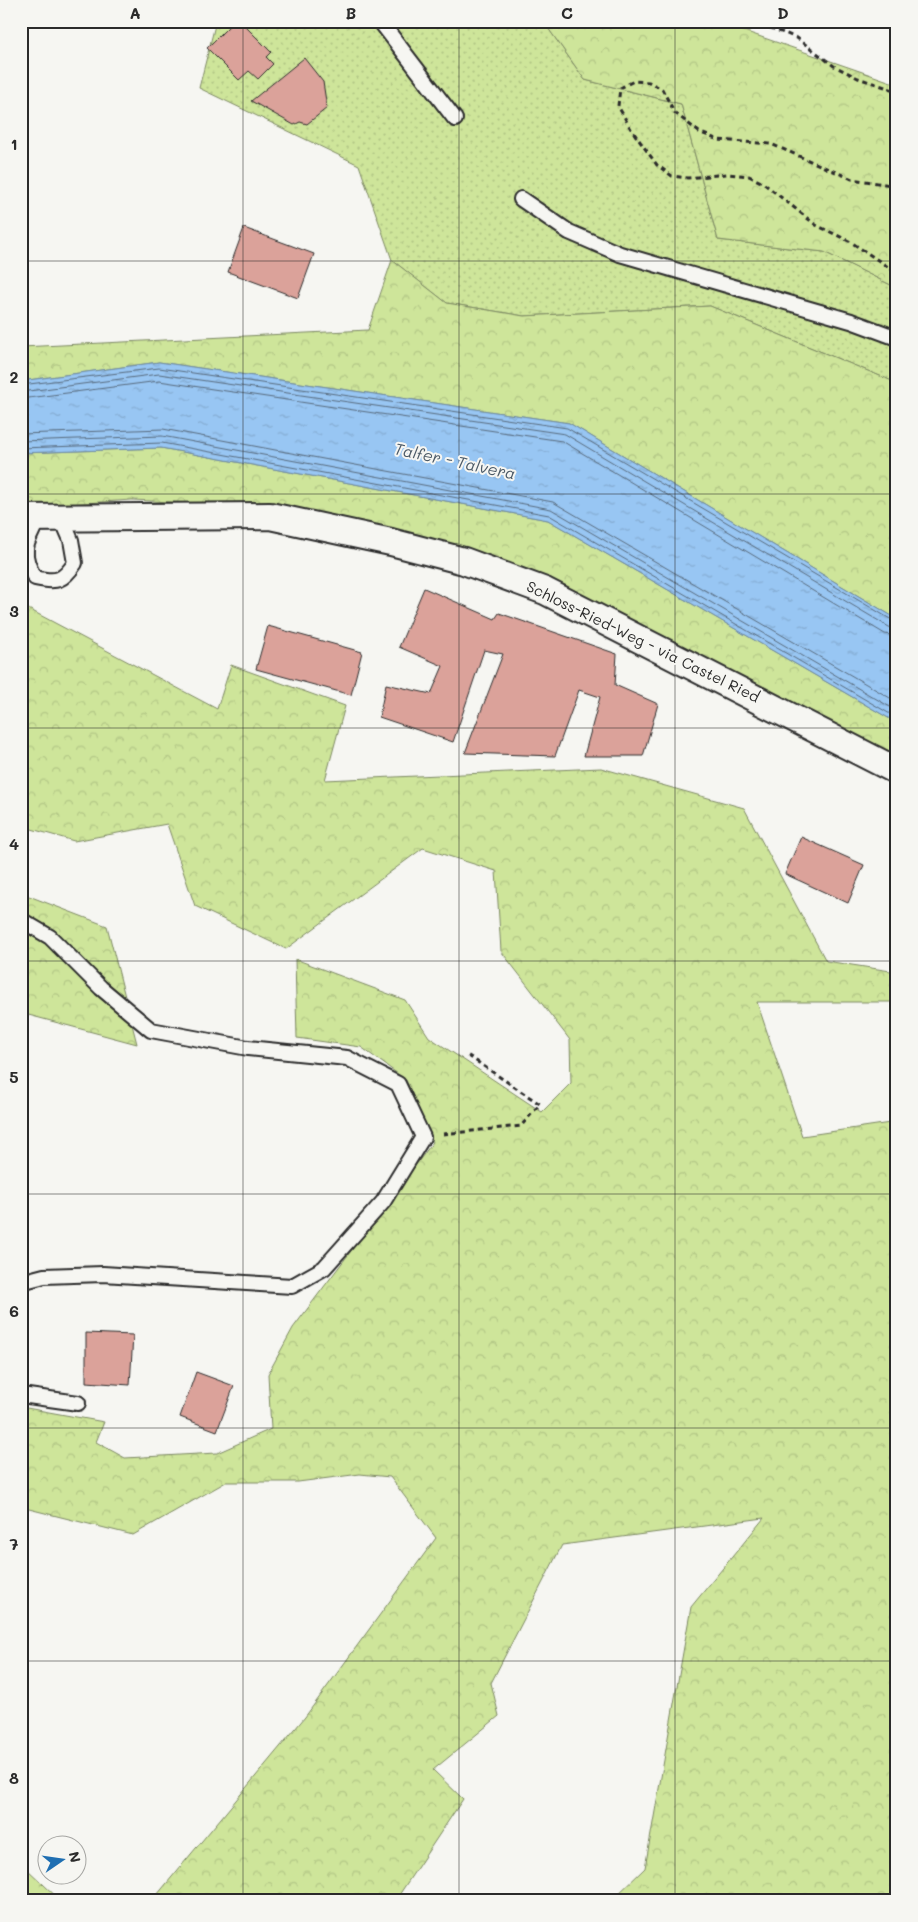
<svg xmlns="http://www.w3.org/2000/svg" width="918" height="1922" viewBox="0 0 918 1922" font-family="Mali,sans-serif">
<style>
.grass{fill:url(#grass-dots);stroke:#7c8862}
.forest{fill:url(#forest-crowns);stroke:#7c8862}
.water{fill:url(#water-ripples);stroke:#6c88a3}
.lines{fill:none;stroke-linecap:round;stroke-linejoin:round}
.shore{stroke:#57697b;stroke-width:1}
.building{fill:#dba29a;stroke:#2b2b2b}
.lane-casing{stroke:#2b2b2b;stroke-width:18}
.street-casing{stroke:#2b2b2b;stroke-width:30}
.path{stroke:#2b2b2b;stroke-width:3;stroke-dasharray:5 4;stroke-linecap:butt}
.lane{stroke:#f6f6f2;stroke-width:14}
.street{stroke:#f6f6f2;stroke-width:26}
.grid{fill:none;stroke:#2b2b2b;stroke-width:1;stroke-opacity:0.55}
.labels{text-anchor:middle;stroke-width:4;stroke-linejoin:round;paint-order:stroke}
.street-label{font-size:15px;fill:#2b2b2b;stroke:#f6f6f2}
.water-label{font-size:16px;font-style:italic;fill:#4c5a67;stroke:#f6f6f2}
.neatline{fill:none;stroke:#2b2b2b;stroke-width:2}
.grid-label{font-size:16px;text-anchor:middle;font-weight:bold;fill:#2b2b2b}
</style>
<defs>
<pattern id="grass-dots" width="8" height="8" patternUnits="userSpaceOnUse" patternTransform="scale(1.25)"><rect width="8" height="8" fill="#cee59a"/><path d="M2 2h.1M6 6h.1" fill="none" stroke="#b1c585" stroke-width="1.8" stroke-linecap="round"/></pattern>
<pattern id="forest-crowns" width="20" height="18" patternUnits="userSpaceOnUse" patternTransform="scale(1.25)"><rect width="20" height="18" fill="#cee59a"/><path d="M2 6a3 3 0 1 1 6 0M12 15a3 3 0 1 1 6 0" fill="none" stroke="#b1c585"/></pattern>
<pattern id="water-ripples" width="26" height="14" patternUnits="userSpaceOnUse" patternTransform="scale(1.25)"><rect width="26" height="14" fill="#98c6f3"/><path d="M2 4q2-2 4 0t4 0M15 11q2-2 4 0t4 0" fill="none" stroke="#83aad0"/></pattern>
</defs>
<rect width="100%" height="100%" fill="#f6f6f2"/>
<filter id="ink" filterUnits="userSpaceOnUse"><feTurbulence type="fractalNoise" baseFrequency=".02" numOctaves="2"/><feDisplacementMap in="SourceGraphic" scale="10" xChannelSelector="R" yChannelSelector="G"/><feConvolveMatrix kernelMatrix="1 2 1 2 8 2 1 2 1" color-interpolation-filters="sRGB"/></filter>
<g filter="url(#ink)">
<polygon class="grass" points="216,21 543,21 585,80 681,104 718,240 824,252 897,288 897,383 710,306 524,316 447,303 392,260 359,165 199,88"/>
<g class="forest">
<polygon points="543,21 715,21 897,84 897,288 824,252 718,240 681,104 585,80"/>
<polygon points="392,260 447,303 524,316 710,306 897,383 897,619 569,423 159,362 21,381 21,347 368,330"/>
<polygon points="161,448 548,520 897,723 897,757 544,576 500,561 269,507 132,500 21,507 21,453"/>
<polygon points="21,605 217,709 231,665 345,706 325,780 601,768 744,808 826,961 897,972 897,1002 757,1002 802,1136 897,1122 897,1901 611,1901 645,1868 691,1607 764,1518 562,1545 491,1683 499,1716 433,1770 463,1799 395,1901 152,1901 305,1717 436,1538 390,1477 360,1474 298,1482 226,1482 133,1535 21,1507 21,1407 104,1422 96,1442 125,1458 217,1453 271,1429 268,1374 293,1328 433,1142 406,1080 361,1047 297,1038 295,959 405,1000 429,1037 542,1112 571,1083 570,1040 501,951 496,871 423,848 286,949 195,906 167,824 74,841 21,826"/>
<polygon points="21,893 107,926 137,1044 21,1013"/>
<polygon points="21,1867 26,1868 61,1901 21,1901"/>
</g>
<polygon class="water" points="159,362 569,423 897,619 897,723 548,520 161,448 21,453 21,381"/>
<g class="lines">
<g class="shore">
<polyline points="21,385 159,368 567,428 897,623"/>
<polyline points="21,392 159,374 565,434 889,627 897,629"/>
<polyline points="21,399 159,381 562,441 885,634 897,636"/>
<polyline points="21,434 163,429 553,502 897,702"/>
<polyline points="21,441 162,436 551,509 897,711"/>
<polyline points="21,448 162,443 549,515 897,718"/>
</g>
</g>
<g class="building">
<polygon points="234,21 240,21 271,52 266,57 273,64 258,79 249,71 239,80 207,48"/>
<polygon points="304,58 323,82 327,108 307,124 300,122 294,125 251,101"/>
<polygon points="244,228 314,254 298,298 228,272"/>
<polygon points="424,588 495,619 499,613 617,654 615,685 658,704 643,756 584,756 600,697 579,690 555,756 465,753 503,654 484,650 453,742 379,717 386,684 431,694 443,666 399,647"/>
<polygon points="268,626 362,652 351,695 256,669"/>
<polygon points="801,837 864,865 848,903 785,874"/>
<polygon points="86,1333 133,1335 130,1385 86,1382"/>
<polygon points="196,1372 234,1386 217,1431 180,1417"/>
</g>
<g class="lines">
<g class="lane-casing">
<g id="lane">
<polyline points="380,21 455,119"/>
<polyline points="521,199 569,232 620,254 851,321 897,338"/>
<path d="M39,518c-13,24 -20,35 -4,60 22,5 28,3 40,-15l-4,-23 -10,-23"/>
<polyline points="21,920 50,937 101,988 151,1030 248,1048 347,1058 398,1084 423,1137 383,1202 324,1268 292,1286 103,1274 44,1276 21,1282"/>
<polyline points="21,1395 78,1403"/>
</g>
</g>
<g class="street-casing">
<polyline id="street" points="21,518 270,516 391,542 464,561 545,591 897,771"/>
</g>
<g class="path">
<polyline points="753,21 797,38 834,66 858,78 897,91"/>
<polyline points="897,186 852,179 771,144 718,140 699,132 675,113 662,89 649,82 634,81 620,88 618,106 631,129 657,165 672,176 688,178 727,174 749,176 763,183 816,225 851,242 897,273"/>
<polyline points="443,1134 521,1126 540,1104 467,1055"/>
</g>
<use href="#lane" class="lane"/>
<use href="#street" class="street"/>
</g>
</g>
<path class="grid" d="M243,21v1880M459,21v1880M675,21v1880M21,261h876M21,494h876M21,728h876M21,961h876M21,1194h876M21,1428h876M21,1661h876"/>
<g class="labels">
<g class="street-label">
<text transform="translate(643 642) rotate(26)" y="5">Schloss-Ried-Weg - via Castel Ried</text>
</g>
<g class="water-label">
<text transform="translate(455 461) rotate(12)" y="6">Talfer - Talvera</text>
</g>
</g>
<rect width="918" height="1922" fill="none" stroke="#f6f6f2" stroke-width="55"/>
<g transform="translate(62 1860) rotate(77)"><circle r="24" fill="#f6f6f2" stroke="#a5a5a2"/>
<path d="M0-4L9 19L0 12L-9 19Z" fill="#1f6fb2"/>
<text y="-8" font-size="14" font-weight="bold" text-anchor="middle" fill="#2b2b2b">N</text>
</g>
<rect x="28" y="28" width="862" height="1866" class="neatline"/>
<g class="grid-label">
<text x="135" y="19">A</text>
<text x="351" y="19">B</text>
<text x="567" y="19">C</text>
<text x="783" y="19">D</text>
<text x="14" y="150">1</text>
<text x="14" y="383">2</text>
<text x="14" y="617">3</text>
<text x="14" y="850">4</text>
<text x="14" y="1083">5</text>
<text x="14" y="1317">6</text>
<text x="14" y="1550">7</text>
<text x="14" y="1784">8</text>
</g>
</svg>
